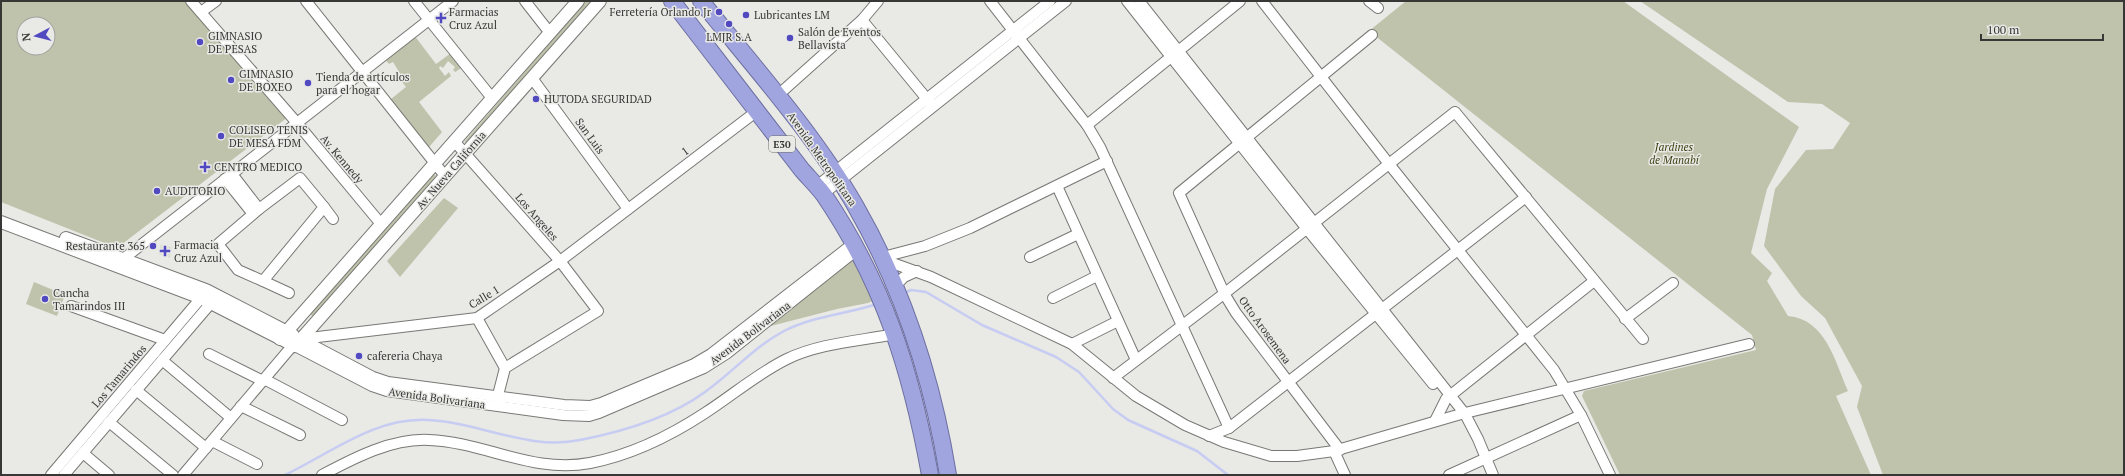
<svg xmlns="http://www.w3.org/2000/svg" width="2125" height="476" viewBox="0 0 2125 476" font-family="'PT Serif',serif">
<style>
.built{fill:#ddded3}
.green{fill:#c0c3ab;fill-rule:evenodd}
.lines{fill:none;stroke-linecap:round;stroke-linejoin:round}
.stream{stroke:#c7ccf2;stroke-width:2.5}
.minor-casing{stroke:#787875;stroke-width:12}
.tertiary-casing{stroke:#787875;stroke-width:14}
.trunk-casing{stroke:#6c6f9f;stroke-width:18}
.minor{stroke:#fff;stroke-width:10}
.tertiary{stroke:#fff;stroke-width:12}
.trunk{stroke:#a0a4df;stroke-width:16}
.poi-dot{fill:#5149c0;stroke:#e9e9e6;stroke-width:1.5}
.labels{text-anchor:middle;stroke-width:3;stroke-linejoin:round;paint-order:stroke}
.shield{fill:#e9e9e6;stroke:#6c6c6b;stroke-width:1}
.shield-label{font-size:10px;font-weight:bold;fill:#373736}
.poi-label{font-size:11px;fill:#373736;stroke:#e9e9e6;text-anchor:start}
.street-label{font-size:11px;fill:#373736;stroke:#e9e9e6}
.park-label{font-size:11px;font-style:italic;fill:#3d4011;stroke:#e9e9e6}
</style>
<rect width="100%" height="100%" fill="#e9e9e6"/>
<polygon class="built" points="161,244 172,247 170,258 158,254"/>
<g class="green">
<path d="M1,1h186l101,116 -171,131 -116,-46zM24,24h24v24h-24z"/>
<polygon points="586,1 592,1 467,143 464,142"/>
<path d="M1406,1h217l176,126 -32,62 -16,64 21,20 -5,8 21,35c38,3 47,46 60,75l-12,5 35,79h-251l-38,-79 2,-5 172,-41 -4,-15 -383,-304z"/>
<polygon points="1640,1 2124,1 2124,475 1883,475 1857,407 1862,386 1825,318 1801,296 1764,246 1775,189 1806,150 1833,149 1850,123 1822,104 1788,102"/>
<polygon points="414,35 436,64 451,53 463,67 455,72 453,70 455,67 448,61 443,68 440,66 439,68 445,76 449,72 451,76 419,102 442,132 429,147 391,99 406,87 399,78 401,75 393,62 389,64 384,58"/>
<polygon points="433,173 436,176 314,316 310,315"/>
<polygon points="444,198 458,208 400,277 387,261"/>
<polygon points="853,260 875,300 868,303 837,309 763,328"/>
<polygon points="34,282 65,295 57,316 26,304"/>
</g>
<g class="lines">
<g class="stream">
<polyline points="904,293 911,290 926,292 982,325 1056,357 1079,372 1113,409 1128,420 1197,451 1228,475"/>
<path d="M285,475c46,-22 90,-58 143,-55 51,2 100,31 152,20 41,-8 91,-23 125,-48 28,-20 49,-45 79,-61 29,-15 63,-17 93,-27"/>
</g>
<g class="minor-casing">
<g id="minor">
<polyline points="191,1 297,123 381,224"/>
<polyline points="306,1 445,176"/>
<polyline points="414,1 492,98"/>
<polyline points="525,1 550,33"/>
<polyline points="990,1 1087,125 1100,147 1229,428"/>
<polyline points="1127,1 1307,229 1433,384"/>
<polyline points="1139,1 1465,414 1478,439 1493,475"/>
<polyline points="1262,1 1389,164 1554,370 1581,415 1610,475"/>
<polyline points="1369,1 1378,8"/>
<polyline points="201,12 216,1"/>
<polyline points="862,20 931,104"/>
<polyline points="532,78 628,209"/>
<polyline points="777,96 862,20 878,1"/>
<polyline points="1087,125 1240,1"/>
<polyline points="454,141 560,261 598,311 505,368 496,403"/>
<polyline points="232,174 259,209"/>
<polygon points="300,178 324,207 263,281 238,270 218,244 259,209"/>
<polyline points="225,179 253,214"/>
<polyline points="817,186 1050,1"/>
<polyline points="1057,186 1136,360"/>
<polyline points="823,194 1066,1"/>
<polyline points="324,207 333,219"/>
<polyline points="883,257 925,246 970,228 1107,161"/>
<polyline points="1030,257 1078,234"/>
<polyline points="884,260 931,277 1072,344 1136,396 1185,425 1224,442 1271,456 1297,456 1334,451 1461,414 1749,344"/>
<polyline points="118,263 453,1"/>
<polyline points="263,281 289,293"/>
<polyline points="895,286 904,277 917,271"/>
<polyline points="1053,298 1097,276"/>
<polyline points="71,306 165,340"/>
<polyline points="477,318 505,368"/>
<polyline points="1625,319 1673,283"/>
<polyline points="301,339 373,377 388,382 564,405 590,406 601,403 694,364 711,354 854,243"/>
<polyline points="301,339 477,318 560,261 757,111"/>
<polyline points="1072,344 1118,321"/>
<polyline points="295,346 372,386 387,391 563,415 589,416 599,413 704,368 726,354 858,249"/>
<polyline points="209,354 263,381"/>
<polyline points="162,360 231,418"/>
<polyline points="1113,378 1225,293 1455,112 1643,339"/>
<polyline points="264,379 342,420"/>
<polyline points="136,390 206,448"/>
<polyline points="241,406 300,435"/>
<polyline points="1435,421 1446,399 1451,395 1594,281"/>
<polyline points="109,422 173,475"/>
<polyline points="1209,436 1229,428 1526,197"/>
<polyline points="212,441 257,464"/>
<polyline points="1340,450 1236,313 1225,295 1179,193 1372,35"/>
<polyline points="1334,451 1345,475"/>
<polyline points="83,453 109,475"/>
<polyline points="51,475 201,298 207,297"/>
<polyline points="64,475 211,303 208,296"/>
<polyline points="183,475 293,345"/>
<path d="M322,475c32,-17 70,-37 107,-35 55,2 104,34 161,23 41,-8 80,-27 115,-50 28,-18 53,-40 82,-54 33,-16 73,-18 108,-25"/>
<polyline points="1449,475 1581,415"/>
</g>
</g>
<g class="tertiary-casing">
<g id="tertiary">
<polyline points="1,222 201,298 295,346 600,1"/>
<polyline points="66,238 206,290 293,335"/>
<polyline points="280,339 578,1"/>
</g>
</g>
<g class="trunk-casing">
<g id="trunk">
<path d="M672,1l130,169c7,8 15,16 22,25 60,89 87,175 106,280"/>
<path d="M701,1c52,65 114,134 155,206 47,82 77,175 92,268"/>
</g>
</g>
<use href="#minor" class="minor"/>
<use href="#tertiary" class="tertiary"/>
<use href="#trunk" class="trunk"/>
</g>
<g class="poi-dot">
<circle cx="719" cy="12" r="4"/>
<circle cx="746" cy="15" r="4"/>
<path d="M439 12h4v4h4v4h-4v4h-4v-4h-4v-4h4z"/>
<circle cx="729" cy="24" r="4"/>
<circle cx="790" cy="38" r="4"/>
<circle cx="200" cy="42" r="4"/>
<circle cx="231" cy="80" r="4"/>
<circle cx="308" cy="83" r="4"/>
<circle cx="536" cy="99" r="4"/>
<circle cx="221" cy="136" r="4"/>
<path d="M203 161h4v4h4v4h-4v4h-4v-4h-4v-4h4z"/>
<circle cx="157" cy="191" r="4"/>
<circle cx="153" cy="246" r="4"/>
<path d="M163 245h4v4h4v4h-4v4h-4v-4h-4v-4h4z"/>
<circle cx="45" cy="299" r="4"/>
<circle cx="359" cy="356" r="4"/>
</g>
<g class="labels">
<rect class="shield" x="769" y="136" width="26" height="16" rx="3"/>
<g class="shield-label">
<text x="782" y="148">E30</text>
</g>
<g class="poi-label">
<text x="449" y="16">Farmacias<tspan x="449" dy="13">Cruz Azul</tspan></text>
<text x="711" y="16" text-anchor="end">Ferretería Orlando Jr</text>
<text x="754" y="19">Lubricantes LM</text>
<text x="798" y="36">Salón de Eventos<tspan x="798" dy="13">Bellavista</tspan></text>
<text x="208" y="40">GIMNASIO<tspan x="208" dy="13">DE PESAS</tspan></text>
<text x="729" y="41" text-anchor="middle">LMJR S.A</text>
<text x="239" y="78">GIMNASIO<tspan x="239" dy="13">DE BOXEO</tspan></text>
<text x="316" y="81">Tienda de artículos<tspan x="316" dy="13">para el hogar</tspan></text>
<text x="544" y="103">HUTODA SEGURIDAD</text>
<text x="229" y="134">COLISEO TENIS<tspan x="229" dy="13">DE MESA FDM</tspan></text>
<text x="214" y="171">CENTRO MEDICO</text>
<text x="165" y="195">AUDITORIO</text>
<text x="174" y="249">Farmacia<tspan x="174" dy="13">Cruz Azul</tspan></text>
<text x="145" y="250" text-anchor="end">Restaurante 365</text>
<text x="53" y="297">Cancha<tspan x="53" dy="13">Tamarindos III</tspan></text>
<text x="367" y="360">cafereria Chaya</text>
</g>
<g class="street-label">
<text transform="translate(590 136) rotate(54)" y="4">San Luis</text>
<text transform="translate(685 151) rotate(-37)" y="4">1</text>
<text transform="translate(342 159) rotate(50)" y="4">Av. Kennedy</text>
<text transform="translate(822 159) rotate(55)" y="4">Avenida Metropolitana</text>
<text transform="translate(451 170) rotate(-49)" y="4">Av. Nueva California</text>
<text transform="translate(537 217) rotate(49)" y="4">Los Angeles</text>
<text transform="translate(484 297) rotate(-31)" y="4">Calle 1</text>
<text transform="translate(1265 330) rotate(54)" y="4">Otto Arosemena</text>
<text transform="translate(750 333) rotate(-37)" y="4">Avenida Bolivariana</text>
<text transform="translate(119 376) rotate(-50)" y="4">Los Tamarindos</text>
<text transform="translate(437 398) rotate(8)" y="4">Avenida Bolivariana</text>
</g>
<g class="park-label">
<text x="1674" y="151">Jardines<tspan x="1674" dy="13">de Manabí</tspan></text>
</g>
</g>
<rect width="2125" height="476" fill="none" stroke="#373736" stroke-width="4"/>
<g transform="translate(36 36) rotate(263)"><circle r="19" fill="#e9e9e6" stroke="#a2a2a0"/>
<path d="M0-3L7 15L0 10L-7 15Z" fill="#5149c0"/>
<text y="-6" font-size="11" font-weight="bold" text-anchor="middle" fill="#373736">N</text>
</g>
<path d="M1981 34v6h122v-6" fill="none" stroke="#373736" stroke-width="2"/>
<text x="1987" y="34" font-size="12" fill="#373736" stroke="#e9e9e6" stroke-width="3" paint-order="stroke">100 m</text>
</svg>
